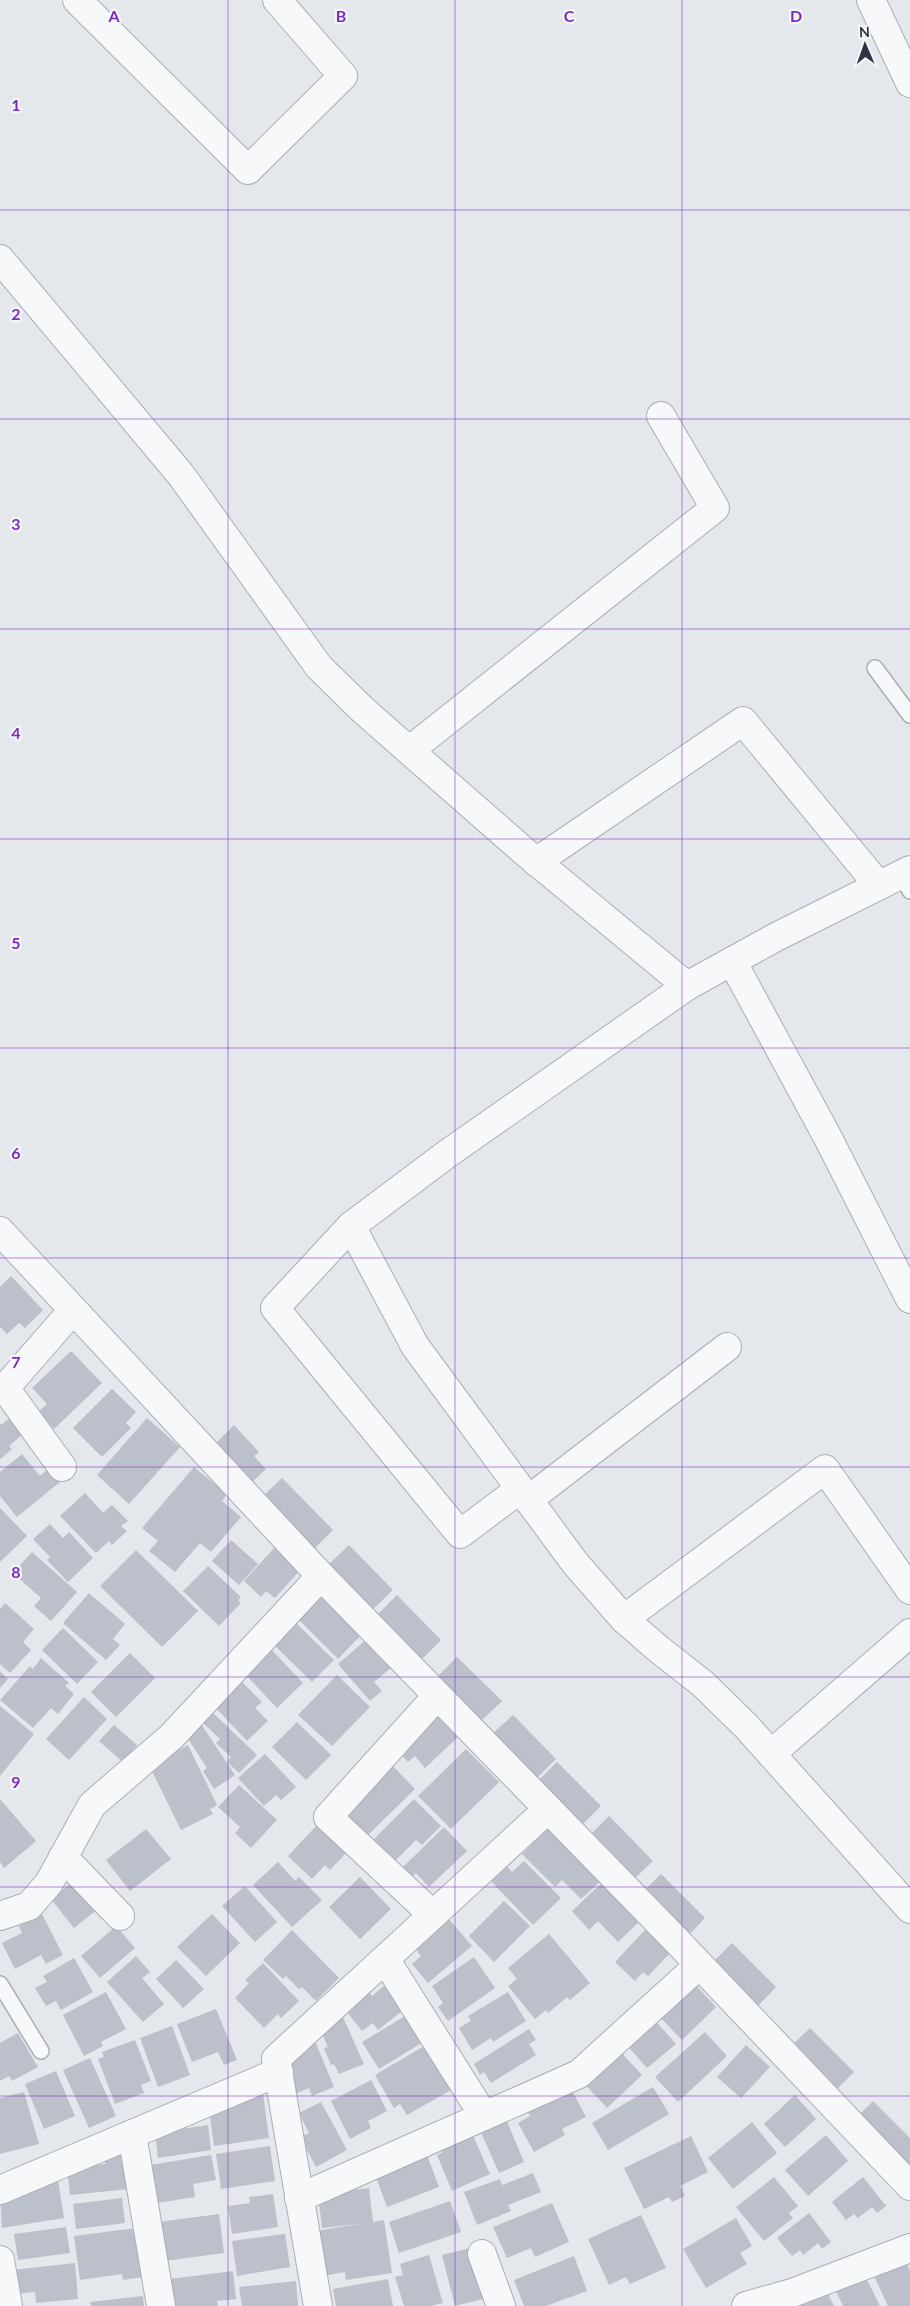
<svg xmlns="http://www.w3.org/2000/svg" width="910" height="2306" viewBox="0 0 910 2306" font-family="Lato,sans-serif">
<style>
.building{fill:#bbc0ca}
.lines{fill:none;stroke-linecap:round;stroke-linejoin:round}
.service-casing{stroke:#a9aeb7;stroke-width:18}
.minor-casing{stroke:#a9aeb7;stroke-width:30}
.tertiary-casing{stroke:#a9aeb7;stroke-width:30}
.service{stroke:#f7f8fa;stroke-width:15}
.minor{stroke:#f7f8fa;stroke-width:28}
.tertiary{stroke:#f7f8fa;stroke-width:28}
.grid{fill:none;stroke:#7b2cbf;stroke-width:1;stroke-opacity:0.55}
.grid-label{font-size:16px;text-anchor:middle;font-weight:bold;fill:#7b2cbf;stroke:#f4f6f9;stroke-width:4.5;stroke-linejoin:round;paint-order:stroke}
</style>
<rect width="100%" height="100%" fill="#e4e7ec"/>
<g class="building">
<polygon points="11,1276 43,1310 25,1328 19,1323 7,1334 0,1327 0,1287"/>
<polygon points="71,1351 102,1383 54,1429 38,1412 47,1404 32,1388"/>
<polygon points="112,1389 136,1412 126,1423 131,1428 102,1457 73,1428"/>
<polygon points="11,1417 24,1433 9,1446 12,1449 0,1459 0,1423 1,1425"/>
<polygon points="147,1418 180,1447 129,1504 97,1475"/>
<polygon points="234,1425 259,1452 254,1456 266,1469 251,1483 214,1445"/>
<polygon points="22,1454 40,1476 49,1468 60,1482 17,1517 0,1496 0,1472"/>
<polygon points="194,1467 227,1494 222,1501 241,1517 211,1552 200,1543 175,1572 149,1551 158,1541 142,1528"/>
<polygon points="282,1478 333,1530 314,1549 262,1497"/>
<polygon points="85,1493 103,1513 112,1505 128,1521 121,1526 127,1531 112,1545 109,1541 96,1553 60,1516"/>
<polygon points="0,1508 27,1536 0,1562"/>
<polygon points="50,1524 63,1538 69,1532 93,1558 68,1582 47,1560 50,1557 33,1539"/>
<polygon points="231,1540 258,1564 239,1585 212,1561"/>
<polygon points="277,1545 302,1568 275,1598 266,1591 261,1597 244,1581"/>
<polygon points="349,1545 393,1590 371,1611 327,1566"/>
<polygon points="136,1550 198,1611 162,1647 100,1586"/>
<polygon points="32,1552 77,1592 51,1621 34,1606 41,1598 13,1573"/>
<polygon points="208,1566 241,1597 238,1600 241,1603 219,1626 183,1591"/>
<polygon points="322,1590 364,1632 338,1659 296,1617"/>
<polygon points="89,1593 125,1624 113,1639 120,1645 106,1660 63,1623"/>
<polygon points="397,1595 441,1640 420,1661 376,1616"/>
<polygon points="5,1603 34,1629 23,1642 31,1650 10,1673 0,1664 0,1609"/>
<polygon points="295,1622 334,1660 312,1682 273,1644"/>
<polygon points="63,1628 98,1662 77,1684 42,1650"/>
<polygon points="374,1633 398,1662 374,1682 382,1691 370,1701 338,1664"/>
<polygon points="270,1648 303,1683 277,1708 244,1673"/>
<polygon points="130,1653 155,1678 116,1717 91,1692"/>
<polygon points="457,1657 502,1701 480,1722 436,1678"/>
<polygon points="41,1658 69,1683 65,1686 74,1694 58,1714 51,1708 33,1728 0,1700 30,1666 33,1669"/>
<polygon points="0,1671 8,1679 0,1688"/>
<polygon points="337,1675 370,1707 332,1746 298,1715"/>
<polygon points="239,1679 262,1702 255,1708 268,1721 247,1741 212,1704"/>
<polygon points="84,1697 107,1719 69,1760 46,1739"/>
<polygon points="0,1706 34,1734 0,1776"/>
<polygon points="434,1711 458,1737 425,1768 415,1756 408,1762 395,1748"/>
<polygon points="213,1713 257,1755 239,1773 227,1762 231,1757 216,1743 220,1739 203,1723"/>
<polygon points="513,1715 556,1759 535,1780 491,1735"/>
<polygon points="297,1722 331,1755 306,1780 272,1747"/>
<polygon points="201,1724 235,1775 214,1789 203,1771 207,1768 185,1734"/>
<polygon points="114,1725 137,1745 123,1762 99,1741"/>
<polygon points="188,1745 217,1805 210,1809 213,1814 181,1830 149,1765"/>
<polygon points="466,1749 499,1782 451,1829 418,1796"/>
<polygon points="265,1754 296,1787 281,1800 276,1795 264,1806 238,1778"/>
<polygon points="388,1761 415,1789 367,1836 339,1808"/>
<polygon points="557,1762 601,1806 580,1827 536,1783"/>
<polygon points="239,1785 277,1820 251,1848 235,1833 240,1827 218,1807"/>
<polygon points="0,1799 36,1841 4,1868 0,1862"/>
<polygon points="414,1799 441,1826 422,1845 416,1840 390,1866 368,1845"/>
<polygon points="609,1816 653,1861 632,1881 588,1837"/>
<polygon points="318,1824 347,1852 330,1870 325,1865 312,1879 288,1856"/>
<polygon points="444,1827 467,1851 429,1887 416,1873 412,1877 403,1867"/>
<polygon points="550,1827 602,1880 581,1899 562,1880 555,1887 522,1854"/>
<polygon points="146,1829 171,1859 130,1891 106,1860"/>
<polygon points="524,1861 561,1898 533,1925 488,1878 504,1863 512,1872"/>
<polygon points="278,1862 295,1881 299,1877 322,1900 292,1927 253,1885"/>
<polygon points="661,1874 705,1918 684,1940 640,1895"/>
<polygon points="360,1877 391,1909 360,1939 329,1907"/>
<polygon points="75,1880 98,1909 74,1928 51,1899"/>
<polygon points="605,1880 642,1919 618,1942 598,1921 589,1930 572,1911"/>
<polygon points="245,1886 277,1922 255,1942 222,1906"/>
<polygon points="504,1901 530,1926 494,1962 469,1936"/>
<polygon points="42,1914 63,1955 46,1964 41,1955 15,1969 2,1943 22,1933 19,1926"/>
<polygon points="212,1914 240,1943 206,1976 177,1947"/>
<polygon points="447,1917 472,1946 428,1983 412,1964 421,1956 413,1946"/>
<polygon points="116,1926 135,1948 100,1978 81,1956"/>
<polygon points="646,1929 671,1952 648,1976 643,1972 635,1981 615,1962"/>
<polygon points="292,1930 339,1978 316,2001 302,1987 299,1989 286,1976 283,1979 263,1960"/>
<polygon points="549,1934 590,1983 570,2000 567,1997 548,2013 546,2010 535,2019 508,1986 517,1979 508,1968"/>
<polygon points="732,1943 776,1987 755,2009 711,1964"/>
<polygon points="136,1956 150,1972 142,1978 164,2004 143,2022 107,1982"/>
<polygon points="474,1957 495,1988 448,2021 438,2007 443,2003 432,1986"/>
<polygon points="74,1958 93,1992 61,2010 56,2001 46,2006 35,1988 47,1982 43,1976"/>
<polygon points="176,1960 204,1989 183,2008 156,1979"/>
<polygon points="263,1963 299,2001 281,2018 278,2014 264,2028 235,1998 249,1983 245,1980"/>
<polygon points="691,1980 716,2007 682,2040 656,2013"/>
<polygon points="384,1986 403,2010 378,2030 373,2023 362,2031 343,2007 367,1989 372,1996"/>
<polygon points="106,1992 126,2029 101,2042 103,2046 84,2056 63,2015"/>
<polygon points="508,1992 526,2021 493,2042 491,2038 472,2050 459,2028 471,2021 468,2016"/>
<polygon points="216,2009 237,2060 224,2065 218,2052 192,2062 177,2024"/>
<polygon points="342,2015 364,2064 339,2074 334,2064 331,2065 324,2048 328,2047 318,2025"/>
<polygon points="407,2015 423,2042 379,2069 362,2042"/>
<polygon points="653,2018 676,2044 647,2068 624,2042"/>
<polygon points="172,2026 190,2075 158,2087 140,2038"/>
<polygon points="810,2028 854,2072 832,2094 788,2049"/>
<polygon points="529,2029 536,2040 529,2044 536,2055 491,2083 484,2072 480,2075 474,2064"/>
<polygon points="705,2032 727,2056 678,2102 655,2077"/>
<polygon points="18,2033 38,2067 12,2081 9,2076 0,2081 0,2043"/>
<polygon points="135,2040 151,2081 141,2085 144,2093 115,2104 98,2059 104,2057 102,2052"/>
<polygon points="315,2041 334,2087 312,2096 309,2088 292,2095 290,2064"/>
<polygon points="426,2045 451,2090 407,2115 400,2104 394,2108 375,2075"/>
<polygon points="746,2045 770,2067 741,2098 717,2077"/>
<polygon points="617,2048 642,2075 607,2108 582,2081"/>
<polygon points="90,2058 116,2116 89,2128 63,2070"/>
<polygon points="56,2071 75,2116 44,2129 25,2084"/>
<polygon points="371,2080 387,2111 368,2121 371,2128 350,2139 331,2101"/>
<polygon points="568,2083 586,2117 562,2129 565,2135 534,2152 518,2123 530,2116 525,2106"/>
<polygon points="653,2087 669,2114 608,2150 592,2123"/>
<polygon points="24,2092 39,2144 0,2154 0,2098"/>
<polygon points="263,2094 269,2138 214,2146 209,2109 229,2099"/>
<polygon points="795,2095 816,2119 785,2147 764,2124"/>
<polygon points="873,2101 910,2138 910,2163 904,2169 855,2119"/>
<polygon points="321,2102 347,2150 316,2167 300,2137 309,2133 299,2113"/>
<polygon points="506,2119 524,2162 499,2173 480,2130"/>
<polygon points="752,2122 777,2153 733,2189 708,2158"/>
<polygon points="208,2125 211,2150 158,2158 155,2133"/>
<polygon points="471,2131 490,2174 452,2191 437,2155 443,2152 440,2144"/>
<polygon points="826,2135 848,2161 808,2196 785,2170"/>
<polygon points="691,2136 708,2172 680,2186 685,2196 672,2202 669,2197 644,2209 624,2168"/>
<polygon points="270,2146 275,2181 221,2189 216,2154"/>
<polygon points="125,2153 129,2189 70,2195 67,2168 105,2164 104,2155"/>
<polygon points="211,2155 216,2180 193,2184 195,2197 157,2203 150,2165"/>
<polygon points="427,2155 439,2187 387,2207 375,2174"/>
<polygon points="533,2173 541,2192 508,2205 511,2211 477,2225 464,2192 500,2179 502,2185"/>
<polygon points="774,2177 798,2206 789,2213 793,2218 764,2241 736,2207"/>
<polygon points="863,2177 886,2206 877,2213 872,2207 858,2218 854,2214 846,2220 832,2202"/>
<polygon points="58,2180 64,2218 2,2228 0,2195 31,2185"/>
<polygon points="369,2188 373,2222 384,2220 392,2273 346,2280 345,2272 323,2276 316,2231 359,2224 322,2228 318,2194"/>
<polygon points="273,2194 278,2227 232,2234 228,2206 250,2203 249,2197"/>
<polygon points="122,2198 125,2223 76,2229 73,2204"/>
<polygon points="450,2201 461,2232 399,2253 389,2222"/>
<polygon points="552,2203 569,2242 535,2257 531,2248 507,2258 493,2227"/>
<polygon points="809,2213 831,2242 822,2249 818,2243 803,2255 800,2250 792,2256 777,2238"/>
<polygon points="219,2214 224,2253 164,2261 159,2222"/>
<polygon points="641,2215 666,2268 630,2284 626,2277 609,2285 588,2239"/>
<polygon points="736,2218 752,2246 740,2253 747,2264 706,2288 683,2249"/>
<polygon points="66,2227 70,2253 18,2260 14,2234"/>
<polygon points="136,2228 143,2277 123,2280 122,2274 80,2280 74,2236"/>
<polygon points="285,2234 290,2267 237,2276 232,2241"/>
<polygon points="474,2247 487,2298 455,2306 442,2255"/>
<polygon points="429,2255 443,2303 431,2306 404,2306 395,2277 403,2275 400,2264"/>
<polygon points="574,2256 587,2291 546,2306 524,2306 514,2280"/>
<polygon points="906,2262 910,2271 910,2306 888,2306 874,2276"/>
<polygon points="75,2263 78,2299 36,2303 35,2292 14,2294 12,2270"/>
<polygon points="233,2271 236,2299 217,2301 218,2306 173,2306 170,2279"/>
<polygon points="864,2274 880,2306 843,2306 835,2289"/>
<polygon points="388,2279 393,2306 336,2306 333,2289"/>
<polygon points="296,2281 298,2306 242,2306 239,2287"/>
<polygon points="827,2292 834,2306 800,2306 799,2304"/>
<polygon points="143,2296 144,2306 91,2306 90,2302"/>
</g>
<g class="lines">
<g class="service-casing">
<g id="service">
<polyline points="875,668 910,715"/>
<polyline points="902,875 910,891"/>
<polyline points="0,1984 41,2051"/>
</g>
</g>
<g class="minor-casing">
<g id="minor">
<polyline points="77,0 248,170 343,76 277,0"/>
<polyline points="0,259 181,475 319,667 364,711 526,853 687,986 776,937 910,870"/>
<polyline points="410,750 715,508 661,416"/>
<polyline points="536,862 743,721 879,886"/>
<polyline points="732,961 827,1136 910,1299"/>
<polyline points="687,986 447,1154 351,1226 415,1346 575,1563 624,1619 656,1647 703,1684 746,1726 910,1909"/>
<polyline points="351,1226 275,1308 460,1534 520,1489"/>
<polyline points="0,1231 321,1576 676,1940 910,2186"/>
<polyline points="62,1467 5,1388 73,1310"/>
<polyline points="528,1500 727,1347"/>
<polyline points="624,1619 825,1469 910,1590"/>
<polyline points="771,1754 910,1633"/>
<polyline points="63,1857 120,1916"/>
<polyline points="433,1915 328,1817 437,1696"/>
<polyline points="0,1916 29,1906 49,1883 92,1805 172,1736 321,1576"/>
<polyline points="385,1959 484,2116"/>
<polyline points="132,2134 161,2306"/>
<polyline points="0,2190 279,2072"/>
<polyline points="299,2198 579,2074 699,1965"/>
<polyline points="482,2254 501,2306"/>
<polyline points="0,2260 8,2306"/>
<polyline points="318,2306 276,2059 547,1810"/>
<polyline points="746,2306 792,2293 910,2248"/>
</g>
</g>
<g class="tertiary-casing">
<polyline id="tertiary" points="871,0 910,83"/>
</g>
<use href="#service" class="service"/>
<use href="#minor" class="minor"/>
<use href="#tertiary" class="tertiary"/>
</g>
<path class="grid" d="M228,0v2306M455,0v2306M682,0v2306M0,210h910M0,419h910M0,629h910M0,839h910M0,1048h910M0,1258h910M0,1467h910M0,1677h910M0,1887h910M0,2096h910"/>
<g class="grid-label">
<text x="114" y="22">A</text>
<text x="341" y="22">B</text>
<text x="569" y="22">C</text>
<text x="796" y="22">D</text>
<text x="16" y="111">1</text>
<text x="16" y="320">2</text>
<text x="16" y="530">3</text>
<text x="16" y="739">4</text>
<text x="16" y="949">5</text>
<text x="16" y="1159">6</text>
<text x="16" y="1368">7</text>
<text x="16" y="1578">8</text>
<text x="16" y="1788">9</text>
</g>
<g transform="translate(865 45) rotate(358)" stroke="#f4f6f9" stroke-width="4" paint-order="stroke">
<path d="M0-4L9 19L0 12L-9 19Z" fill="#2b3445"/>
<text y="-8" font-size="14" font-weight="bold" text-anchor="middle" fill="#2b3445">N</text>
</g>
</svg>
